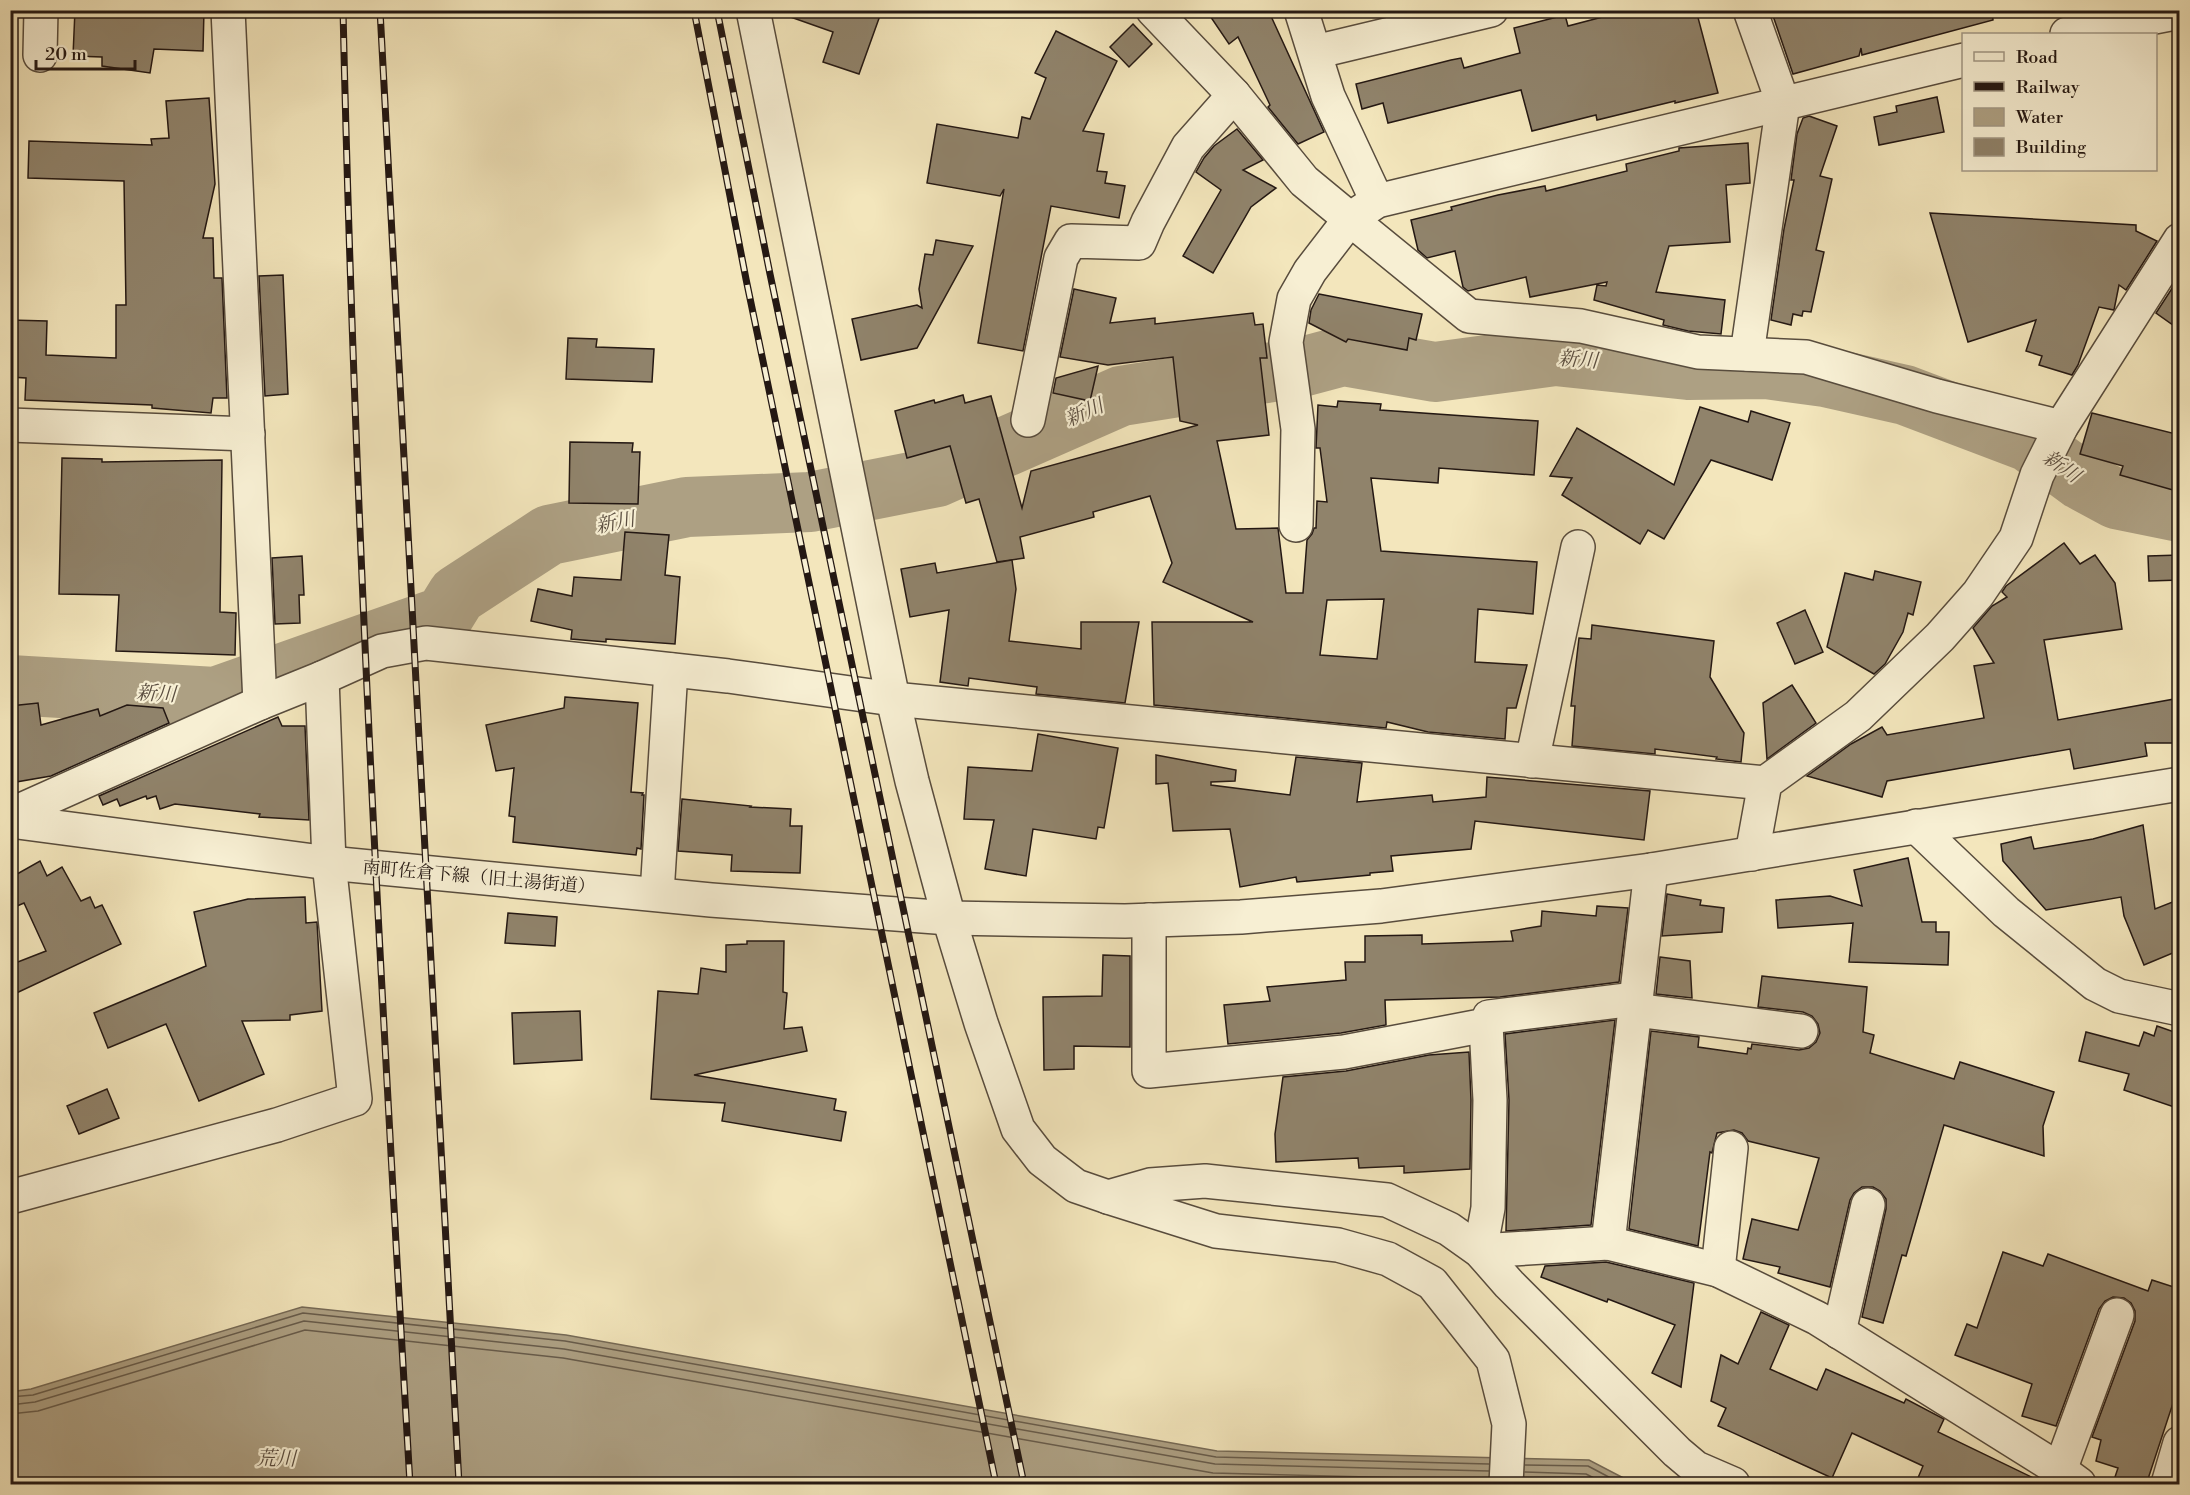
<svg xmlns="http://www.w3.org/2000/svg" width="2190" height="1495" viewBox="0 0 2190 1495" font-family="'Libre Bodoni','Noto Serif JP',serif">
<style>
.water{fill:#ada083;stroke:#766a56;stroke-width:1.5}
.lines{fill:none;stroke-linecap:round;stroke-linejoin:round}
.shore{stroke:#685c4b;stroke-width:1.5}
.river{stroke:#ada083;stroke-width:60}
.building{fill:#90836b;stroke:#241813;stroke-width:1.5;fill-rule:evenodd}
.minor-casing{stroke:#584c3d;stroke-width:36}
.tertiary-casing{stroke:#584c3d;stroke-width:36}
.minor{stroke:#f7efd3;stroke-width:33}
.tertiary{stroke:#f7efd3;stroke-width:33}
.rail-casing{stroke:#241813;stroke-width:7}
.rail{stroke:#f7efd3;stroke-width:4.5;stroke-dasharray:14;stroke-linecap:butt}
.labels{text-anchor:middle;stroke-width:4.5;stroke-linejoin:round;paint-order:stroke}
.street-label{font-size:18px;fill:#241813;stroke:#f7efd3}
.water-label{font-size:20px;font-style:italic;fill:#5b4e40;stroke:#f7efd3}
</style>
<rect width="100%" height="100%" fill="#f3e6bc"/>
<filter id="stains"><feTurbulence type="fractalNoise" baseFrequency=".00333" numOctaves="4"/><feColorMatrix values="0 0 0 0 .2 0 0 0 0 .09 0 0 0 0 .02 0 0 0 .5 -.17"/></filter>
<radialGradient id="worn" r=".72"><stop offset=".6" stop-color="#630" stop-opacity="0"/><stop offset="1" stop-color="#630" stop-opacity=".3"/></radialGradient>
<polygon class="water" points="302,1307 566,1335 1217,1451 1589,1460 1635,1484 11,1484 10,1392 31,1389"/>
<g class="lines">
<g class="shore">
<polyline points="10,1397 33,1395 303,1313 565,1341 1216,1457 1489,1464"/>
<polyline points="10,1405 35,1402 304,1321 564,1349 1215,1464 1489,1471"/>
<polyline points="10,1414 38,1411 305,1330 563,1358 1213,1473 1488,1480"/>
<polyline points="1525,1465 1588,1466 1622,1484"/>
<polyline points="1525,1472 1586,1474 1606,1484"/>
<polyline points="1524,1481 1583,1483 1587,1484"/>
</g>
<polyline class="river" points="10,685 215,697 444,616 457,595 549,535 687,507 810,502 937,477 1121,396 1298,368 1343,356 1435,372 1555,356 1688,370 1766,369 1825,377 1905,395 2029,442 2081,480 2116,499 2180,512"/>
</g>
<g class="building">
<polygon points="75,10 204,10 203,51 154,49 150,73 102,66 102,57 73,56"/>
<polygon points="783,10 882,10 859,74 823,62 833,32 782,14"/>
<polygon points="1206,10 1274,10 1270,14 1324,132 1298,144 1268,107 1270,105 1238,37 1229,44"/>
<polygon points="1629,10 1696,10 1718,93 1675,103 1675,101 1597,120 1596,115 1532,131 1521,90 1388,123 1383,103 1362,109 1356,84 1451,60 1461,58 1464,68 1520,53 1514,28 1565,15 1568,26"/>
<polygon points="1771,10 1992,10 1993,20 1862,55 1861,48 1859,56 1793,74"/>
<polygon points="1133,24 1152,44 1129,67 1110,47"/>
<polygon points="1056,31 1117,61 1083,131 1104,134 1097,171 1107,172 1105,183 1125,186 1119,218 1051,206 1023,351 978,343 1004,189 1000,196 927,183 937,124 1018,138 1022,117 1030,119 1046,78 1035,73"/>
<polygon points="1937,97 1944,132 1879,145 1874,117 1897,112 1896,106"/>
<polygon points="209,98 215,184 203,238 213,238 214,278 222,278 227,398 213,398 211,413 152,408 152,405 25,400 26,378 10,377 10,320 47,321 46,355 116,358 116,305 126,305 124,181 28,178 29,141 152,145 151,139 169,138 166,101"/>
<polygon points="1809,116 1837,126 1820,176 1832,179 1816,250 1824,252 1811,312 1803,311 1802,316 1793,314 1791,325 1771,320 1784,229 1794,180 1791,180 1797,134 1803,118"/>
<polygon points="1237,129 1263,160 1243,170 1276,188 1251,207 1213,273 1183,256 1221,190 1196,172 1204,158 1214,146"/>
<polygon points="1748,143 1750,183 1726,185 1730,242 1669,246 1656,292 1725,300 1721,334 1688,331 1663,325 1664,320 1594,300 1597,285 1606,286 1607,282 1530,297 1526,277 1468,291 1463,287 1455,251 1427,258 1418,250 1411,220 1452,210 1451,207 1498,195 1545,186 1546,191 1627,171 1626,164 1679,151 1679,148"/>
<polygon points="1930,213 2136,225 2136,231 2157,241 2126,290 2119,285 2114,310 2099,307 2078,365 2072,375 2039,365 2042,356 2026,351 2036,320 1968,342"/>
<polygon points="936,240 973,246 917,348 861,360 852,319 917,305 922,308 919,289 925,254 933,255"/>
<polygon points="283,275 288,394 265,396 259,276"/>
<polygon points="2180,276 2180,330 2156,313"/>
<path d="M1074,289l42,9 -6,25 45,-5v6l98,-11 2,12 8,-1 4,34h-7l9,77 -52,6 19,88 42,-1 8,65h17l4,-53 5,-6 2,-6h2l1,-27 10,1 -7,-54h-4l2,-43 19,2 1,-6 43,3 -1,6 158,11 -4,54 -95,-7 -1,15 -67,-5 10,73 156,11 -4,52 -55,-5 -3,53 52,3 -11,43h-9l-2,31 -77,-7 -41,-10 -1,6 -232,-23 -2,-83h101l-90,-40 9,-19 -22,-67 -57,16 1,5 -74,20 4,21 -27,4 -18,-63 -13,4 -16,-57 -43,12 -12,-47 39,-11 1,3 28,-8 2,8 26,-7 31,112 9,-37 167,-46 -18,-4 -7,-64 -65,8 -48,-8zM1384,599l-7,60 -57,-4 7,-55z"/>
<polygon points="1319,294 1422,314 1416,340 1409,338 1407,350 1348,339 1346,342 1309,323 1311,310"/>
<polygon points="568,338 597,339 596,347 654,349 652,382 566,379"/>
<polygon points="1098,366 1090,401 1053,393 1056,378"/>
<polygon points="1700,407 1748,422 1751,411 1790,423 1772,480 1711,460 1664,539 1648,530 1640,544 1562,495 1572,478 1550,476 1577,428 1674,485"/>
<polygon points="2092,413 2180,435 2180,492 2120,475 2123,466 2080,454"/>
<polygon points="570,442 633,443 632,452 640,452 638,504 569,503"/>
<polygon points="62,458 102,459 102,462 222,460 220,612 236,613 235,655 116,651 119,595 59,594"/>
<polygon points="625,532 669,535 665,575 680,577 675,644 606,639 606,642 571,639 572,630 531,621 538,589 572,596 574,577 621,580"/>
<polygon points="2064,543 2080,564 2095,555 2115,583 2122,629 2044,640 2058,720 2180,698 2180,743 2145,743 2147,756 2074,769 2070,749 1887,781 1882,797 1807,776 1851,744 1882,727 1887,735 1984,718 1974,666 1994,663 1973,628 1992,606 2007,597 2002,592 2006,586"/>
<polygon points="2180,555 2180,580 2149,581 2148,556"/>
<polygon points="302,556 304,595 299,595 300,623 275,624 272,558"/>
<polygon points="1012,560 1016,589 1009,641 1081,649 1081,622 1139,622 1125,703 1036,694 1037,687 969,678 968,686 940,682 949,610 910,617 901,569 935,563 937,573"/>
<polygon points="1875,571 1921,582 1913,615 1908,613 1903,632 1885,664 1874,674 1827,647 1845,573 1873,580"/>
<polygon points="1805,610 1823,652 1795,664 1777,623"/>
<polygon points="1592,625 1714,641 1710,677 1744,733 1741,762 1716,759 1717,757 1655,749 1655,754 1572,746 1575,706 1571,706 1579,638 1591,639"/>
<polygon points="1792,685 1816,723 1767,759 1763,703"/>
<polygon points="565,697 638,703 631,792 643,793 642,795 644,795 641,849 637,848 636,855 513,842 515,817 509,816 514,768 496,771 486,725 564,708"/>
<polygon points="38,703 41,725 98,709 100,716 127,705 163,708 169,723 51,776 10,783 10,706"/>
<polygon points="278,717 282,726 305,726 309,820 259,817 260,814 175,804 160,809 156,796 147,799 146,796 120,806 117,799 103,805 99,796"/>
<polygon points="1038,734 1118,748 1104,828 1098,827 1096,839 1033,829 1026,876 985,869 994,820 964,819 968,767 1032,771"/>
<polygon points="1156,755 1236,770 1235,781 1211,782 1211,785 1290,795 1296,757 1362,763 1357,802 1432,795 1433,802 1486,797 1487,777 1650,791 1644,840 1475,821 1471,849 1391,856 1393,871 1370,873 1370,875 1297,882 1296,877 1240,887 1230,829 1173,831 1168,783 1156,784"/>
<polygon points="682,799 751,806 750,807 791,809 790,826 802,826 800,873 731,871 732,855 678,851"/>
<polygon points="2143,825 2155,909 2180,899 2180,950 2144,965 2124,916 2121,897 2046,910 2003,861 2001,844 2031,837 2034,849 2093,839"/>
<polygon points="1908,858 1922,922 1936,922 1936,932 1949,932 1948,965 1849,962 1853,923 1778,928 1776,900 1830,896 1862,906 1854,870"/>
<polygon points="40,861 47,876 62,867 81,901 90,897 95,908 102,905 121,944 10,996 10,965 46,951 24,903 10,909 10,878"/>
<polygon points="1667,894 1701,900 1700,905 1724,908 1722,932 1662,936"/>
<polygon points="305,897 306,923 317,922 322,1011 290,1015 290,1020 242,1021 264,1074 199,1101 166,1024 108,1048 94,1013 206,966 194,912 248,899"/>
<polygon points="1597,906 1628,908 1619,982 1500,997 1385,1000 1386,1025 1341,1033 1228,1044 1224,1005 1270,1001 1267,987 1346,980 1345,962 1365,962 1365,936 1422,935 1422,944 1513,941 1511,931 1541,926 1542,911 1596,916"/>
<polygon points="508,913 557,917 555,946 505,943"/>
<polygon points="747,941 784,941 783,992 787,993 784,1029 802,1027 807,1051 694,1075 836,1099 834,1110 846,1112 841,1141 722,1121 725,1103 651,1099 658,991 698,994 701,968 726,972 726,945 747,944"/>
<polygon points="1103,955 1130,956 1130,1047 1074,1046 1074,1069 1044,1070 1043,997 1102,996"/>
<polygon points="1660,957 1690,961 1692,998 1656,994"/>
<polygon points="1762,976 1867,987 1863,1032 1874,1035 1870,1053 1954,1079 1960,1062 2054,1092 2043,1126 2044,1156 1944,1125 1906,1256 1902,1255 1883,1323 1862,1317 1886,1209 1886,1199 1880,1191 1873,1187 1862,1187 1854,1193 1850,1200 1830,1287 1778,1273 1780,1267 1743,1259 1752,1219 1798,1230 1819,1158 1748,1141 1742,1133 1734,1130 1717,1133 1712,1153 1710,1152 1698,1246 1629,1229 1651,1031 1699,1037 1698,1047 1747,1054 1748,1048 1751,1049 1752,1044 1799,1050 1809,1048 1816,1042 1820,1033 1818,1024 1812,1016 1803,1012 1758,1007"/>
<polygon points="580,1011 582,1060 514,1064 512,1013"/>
<polygon points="1615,1020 1591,1225 1506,1231 1509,1100 1505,1034"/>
<polygon points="2157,1026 2180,1034 2180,1109 2124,1090 2129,1074 2079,1061 2086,1032 2139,1046 2144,1032 2154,1036"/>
<polygon points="1469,1052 1471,1100 1470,1169 1404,1173 1404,1166 1359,1168 1358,1158 1276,1162 1275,1134 1283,1077 1346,1071 1429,1055"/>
<polygon points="107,1089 119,1118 79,1134 67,1106"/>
<polygon points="2003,1252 2043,1266 2048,1254 2148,1291 2152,1280 2180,1289 2180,1382 2146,1485 2131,1485 2114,1480 2118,1468 2096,1461 2101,1440 2092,1437 2135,1321 2135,1311 2131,1303 2124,1298 2113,1297 2105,1301 2099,1309 2056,1426 2022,1416 2032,1384 1955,1355 1967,1324 1977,1328"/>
<polygon points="1606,1262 1694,1283 1681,1387 1652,1373 1675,1325 1608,1299 1607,1302 1541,1277 1545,1266"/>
<polygon points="1761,1312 1789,1325 1770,1369 1817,1390 1826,1369 1904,1403 1906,1399 1944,1419 1938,1432 2048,1485 1915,1485 1923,1466 1852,1433 1832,1478 1718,1426 1726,1408 1711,1401 1721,1355 1738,1364"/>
</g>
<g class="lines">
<g class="minor-casing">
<g id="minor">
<polyline points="228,10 260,703"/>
<polyline points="753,10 893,699 912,781 949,918 981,1023 1018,1129 1042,1160 1076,1186 1108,1197 1216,1231 1338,1245 1388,1259 1432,1283 1493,1360 1509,1424 1506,1484"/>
<polyline points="1153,10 1234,95 1304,181 1350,219 1377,201 1964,60"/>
<polyline points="1301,10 1328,96 1377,201"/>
<polyline points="2067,34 2180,12"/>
<polyline points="1315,52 1491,10"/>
<polyline points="40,55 41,10"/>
<polyline points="1747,354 1783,103 1750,10"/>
<polyline points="1028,420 1061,258 1071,241 1139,243 1148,222 1188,147 1234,95"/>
<polyline points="10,425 248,434"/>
<polyline points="1296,525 1298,429 1286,342 1294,299 1310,271 1350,219 1469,316 1581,326 1698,352 1806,357 1937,396 2061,427"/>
<polyline points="322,678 382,651 426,643 728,676 893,699 1765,783"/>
<polyline points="1532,761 1578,547"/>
<polyline points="10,815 260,703 322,678 329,863 355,1099 277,1125 10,1197"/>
<polyline points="1916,826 2006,912 2095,984 2119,996 2180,1009"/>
<polyline points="1752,854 1765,783 1858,716 1940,637 1978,594 2016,538 2037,475 2061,427 2180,240"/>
<polyline points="657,894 671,670"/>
<polyline points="1149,920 1149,1071 1344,1052 1486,1025 1489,1017 1635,999"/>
<polyline points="1635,1010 1801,1031"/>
<polyline points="1486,1025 1490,1100 1488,1208 1480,1251 1608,1243 1718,1270 1817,1318 2060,1470 2079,1484"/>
<polyline points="1108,1197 1150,1185 1205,1181 1387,1200 1449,1229 1480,1251 1509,1284 1677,1452 1696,1468 1733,1484"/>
<polyline points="1608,1243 1651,870"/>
<polyline points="1718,1270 1731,1148"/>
<polyline points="1839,1332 1868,1205"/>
<polyline points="2060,1470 2117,1315"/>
<polyline points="2168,1484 2180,1443"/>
</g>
</g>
<g class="tertiary-casing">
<polyline id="tertiary" points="10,821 329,863 711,900 949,918 1125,921 1241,917 1381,906 1651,870 2180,784"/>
</g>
<use href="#minor" class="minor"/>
<use href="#tertiary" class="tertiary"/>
<g class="rail-casing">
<g id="rail">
<path d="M343,10c11,492 38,983 67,1474"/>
<polyline points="380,10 459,1484"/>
<polyline points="694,10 746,279 996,1484"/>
<polyline points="717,10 770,274 1024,1484"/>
</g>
</g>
<use href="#rail" class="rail"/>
</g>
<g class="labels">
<g class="street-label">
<text transform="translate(479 877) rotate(5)" y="6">南町佐倉下線（旧土湯街道）</text>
</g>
<g class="water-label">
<text transform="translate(1578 359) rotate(4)" y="7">新川</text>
<text transform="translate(1084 412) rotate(-24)" y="7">新川</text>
<text transform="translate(2062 466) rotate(35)" y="7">新川</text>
<text transform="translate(615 522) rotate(-11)" y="7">新川</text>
<text transform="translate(156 693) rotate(3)" y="7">新川</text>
<text transform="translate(276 1458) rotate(1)" y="7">荒川</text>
</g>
</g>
<rect width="2190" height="1495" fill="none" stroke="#f3e6bc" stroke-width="36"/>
<rect x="12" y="12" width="2166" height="1471" fill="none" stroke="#241813" stroke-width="3"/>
<rect x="18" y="18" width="2154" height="1459" fill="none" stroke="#241813" stroke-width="1.5"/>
<rect x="1962" y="33" width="195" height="138" fill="#f7efd3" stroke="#a39986" stroke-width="1.5"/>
<rect x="1974" y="52" width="30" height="9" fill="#f7efd3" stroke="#a39986" stroke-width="1.5"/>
<text x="2016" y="63" font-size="18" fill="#241813">Road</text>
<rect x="1974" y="82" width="30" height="9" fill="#241813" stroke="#a39986" stroke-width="1.5"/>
<text x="2016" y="93" font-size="18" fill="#241813">Railway</text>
<rect x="1974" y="108" width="30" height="18" fill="#ada083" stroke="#a39986" stroke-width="1.5"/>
<text x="2016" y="123" font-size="18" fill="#241813">Water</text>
<rect x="1974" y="138" width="30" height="18" fill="#90836b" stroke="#a39986" stroke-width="1.5"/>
<text x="2016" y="153" font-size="18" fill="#241813">Building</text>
<path d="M36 60v9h99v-9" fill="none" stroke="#241813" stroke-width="3"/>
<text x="45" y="60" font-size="18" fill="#241813" stroke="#f7efd3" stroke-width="4.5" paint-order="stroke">20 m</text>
<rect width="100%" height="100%" filter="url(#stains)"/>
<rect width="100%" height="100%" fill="url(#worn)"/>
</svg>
